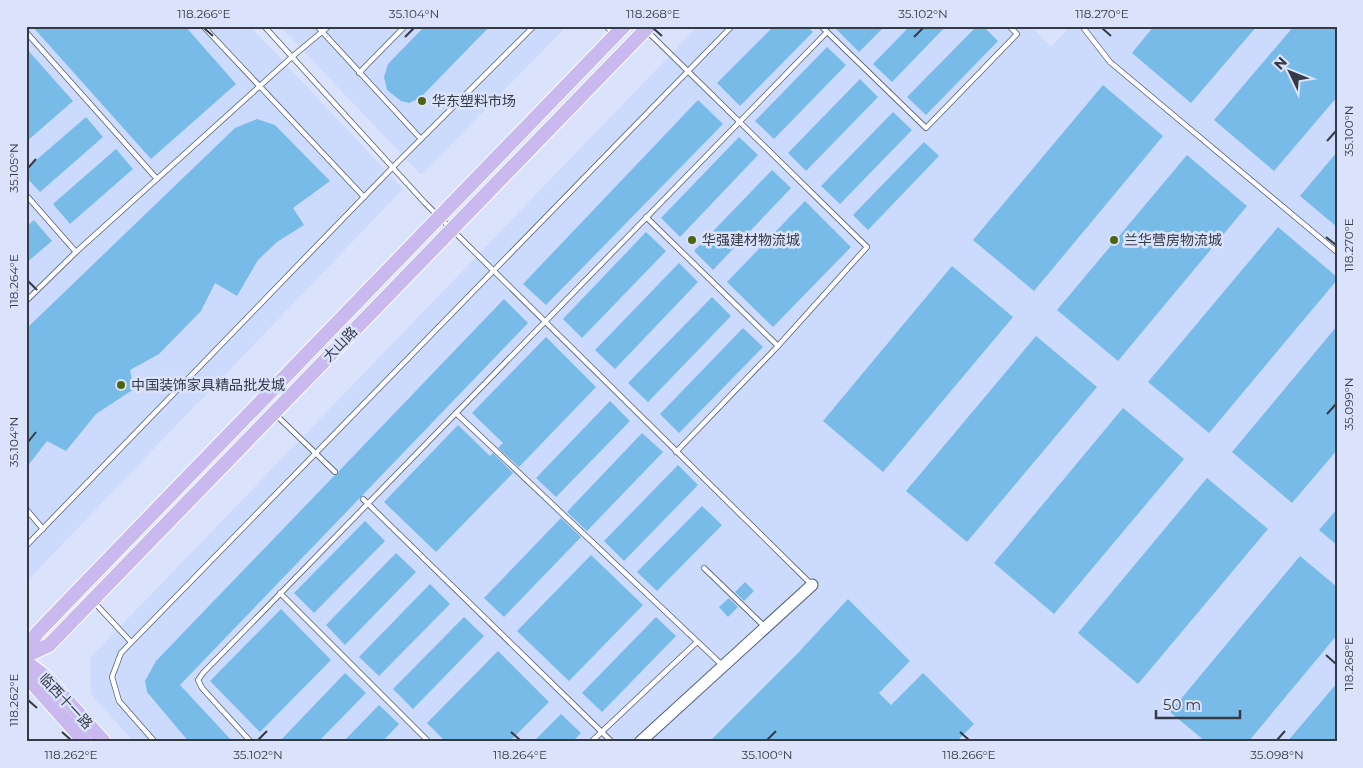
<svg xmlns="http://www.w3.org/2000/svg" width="1363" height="768" viewBox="0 0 1363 768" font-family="Montserrat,'Noto Sans SC',sans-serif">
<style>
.built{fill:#ccdafe}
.building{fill:#78bbe9}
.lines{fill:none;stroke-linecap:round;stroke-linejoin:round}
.service-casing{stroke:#535d76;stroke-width:6}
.tertiary-casing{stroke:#535d76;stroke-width:13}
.primary-casing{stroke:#fff;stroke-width:16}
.service{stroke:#fff;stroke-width:4.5}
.tertiary{stroke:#fff;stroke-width:11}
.primary{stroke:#cab9ef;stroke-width:14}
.ticks{fill:none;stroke:#353a45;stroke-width:2}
.poi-dot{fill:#4e630f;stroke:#dae3fb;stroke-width:2}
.labels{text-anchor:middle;stroke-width:5;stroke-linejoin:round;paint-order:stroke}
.poi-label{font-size:14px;fill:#353a45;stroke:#dae3fb;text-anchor:start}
.street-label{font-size:14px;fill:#353a45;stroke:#dae3fb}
.neatline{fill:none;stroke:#353a45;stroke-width:2}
.ticks-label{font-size:12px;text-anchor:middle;fill:#353a45}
</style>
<rect width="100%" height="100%" fill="#dae3fb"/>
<g class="built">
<polygon points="26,26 250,26 403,189 26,582"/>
<polygon points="280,26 567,26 421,175"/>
<polygon points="698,26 1031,26 1051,47 1070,26 1337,26 1337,742 134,742 91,694 90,658"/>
</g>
<g class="building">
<polygon points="32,26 185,26 236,84 151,159"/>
<polygon points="425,26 490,26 420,98 409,103 401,101 387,90 384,77 388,64"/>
<polygon points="774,26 807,26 813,32 740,106 717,83"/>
<polygon points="833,26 885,26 859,52"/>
<polygon points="910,26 946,26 892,82 873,64"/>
<polygon points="977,26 983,26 998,41 926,115 907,97"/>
<polygon points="1154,26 1257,26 1191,103 1132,53"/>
<polygon points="1294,26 1337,26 1337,97 1274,171 1214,120"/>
<polygon points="827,47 846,65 774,139 755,121"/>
<polygon points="26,48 73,101 26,142"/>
<polygon points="860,79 878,97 806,171 788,153"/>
<polygon points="1103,85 1163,136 1034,291 973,240"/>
<polygon points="698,100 723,124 546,305 523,284"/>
<polygon points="893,112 912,130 840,204 821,186"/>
<polygon points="86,117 103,137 40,192 26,177 26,169"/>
<polygon points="257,119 275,125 330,181 293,208 304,225 277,242 258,260 237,296 215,283 201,311 159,354 130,370 134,389 96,414 66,451 47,441 26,468 26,329 235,128"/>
<polygon points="739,137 758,155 680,237 661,218"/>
<polygon points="924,142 939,156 868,230 853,215"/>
<polygon points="116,149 133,169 70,224 53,204"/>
<polygon points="1337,152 1337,227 1300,196"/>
<polygon points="1187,155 1247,206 1118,361 1057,310"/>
<polygon points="772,170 791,188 713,270 694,251"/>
<polygon points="805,201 851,247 773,327 727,282"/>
<polygon points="34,220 52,241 26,263 26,227"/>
<polygon points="1278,227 1337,277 1337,280 1209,433 1148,382"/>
<polygon points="646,232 666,251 582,338 563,319"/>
<polygon points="679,263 698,282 615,369 595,350"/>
<polygon points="952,266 1013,317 883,472 823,421"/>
<polygon points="712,297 731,316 648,402 628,383"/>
<polygon points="504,299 528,323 180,685 233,742 189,742 147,692 145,681 156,661 334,476 338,474 339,471"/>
<polygon points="1337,326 1337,450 1292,503 1232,452"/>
<polygon points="743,328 763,347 679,433 660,414"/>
<polygon points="1036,336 1097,387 967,542 906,491"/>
<polygon points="546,337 596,387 519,467 498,448 503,443 472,413"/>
<polygon points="610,401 630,421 556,497 536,478"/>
<polygon points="1123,408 1184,459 1054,614 994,563"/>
<polygon points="458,425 490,456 493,453 513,473 436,552 384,502"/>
<polygon points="642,433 663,452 587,531 567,512"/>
<polygon points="678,465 698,485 624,561 604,541"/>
<polygon points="1207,478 1268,529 1138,684 1078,633"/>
<polygon points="702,506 722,525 657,591 637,572"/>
<polygon points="1337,509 1337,545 1319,530"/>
<polygon points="561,518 581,537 504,617 484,598"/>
<polygon points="365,521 385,541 314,613 294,593"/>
<polygon points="396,553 416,572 345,645 326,625"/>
<polygon points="591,555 643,605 569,681 517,631"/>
<polygon points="1300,556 1337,587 1337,635 1248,742 1206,742 1170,712"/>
<polygon points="745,582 754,591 744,601 735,592"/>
<polygon points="430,584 450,604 379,676 359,657"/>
<polygon points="729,598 738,607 728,617 719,607"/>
<polygon points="848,599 910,661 879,693 891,705 923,673 974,724 956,742 709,742 797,654"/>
<polygon points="281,609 331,660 260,732 210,681"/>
<polygon points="464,617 484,636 413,709 393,689"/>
<polygon points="656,617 676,636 602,712 582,693"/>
<polygon points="498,651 549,702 509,742 446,742 427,723"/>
<polygon points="345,673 366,693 318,742 279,742"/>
<polygon points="1337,683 1337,742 1287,742"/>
<polygon points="379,705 399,724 382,742 343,742"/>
<polygon points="561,714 581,733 572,742 533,742"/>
</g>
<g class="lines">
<g class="service-casing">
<g id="service">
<polyline points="203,26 364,197"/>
<polyline points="264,26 425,203 811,584"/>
<polyline points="317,26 421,139"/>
<polyline points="606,26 614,34"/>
<polyline points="821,26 926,128 1017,34 1009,26"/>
<polyline points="1082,26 1110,62 1337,252"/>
<polyline points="647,31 867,247 778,346 676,452"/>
<polyline points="26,32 157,179"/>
<polyline points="359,73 405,26"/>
<polyline points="26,195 76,252"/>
<polyline points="646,217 778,346"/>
<polyline points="26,301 76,252 293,56 329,26"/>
<polyline points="456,413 722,665"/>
<polyline points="275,414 335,472"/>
<polyline points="363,499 612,742"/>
<polyline points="26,509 43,529"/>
<polyline points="26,546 393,167 534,26"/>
<polyline points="704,568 765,627"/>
<polyline points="280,593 429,742"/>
<polyline points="93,601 131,642"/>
<polyline points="155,742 119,701 112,677 121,653 732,26"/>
<polyline points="251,742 202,688 198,680 203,673 827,32"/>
<polyline points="591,742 697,642"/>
</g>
</g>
<g class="tertiary-casing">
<polyline id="tertiary" points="640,742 812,585"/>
</g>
<g class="primary-casing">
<g id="primary">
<polyline points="26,651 37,633 624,26"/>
<polyline points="26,656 49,645 649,26"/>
<polyline points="26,662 46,677 104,742"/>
<polyline points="26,668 35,686 85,742"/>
</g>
</g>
<use href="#service" class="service"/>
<use href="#tertiary" class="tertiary"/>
<use href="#primary" class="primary"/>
</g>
<path class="ticks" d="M204,28l9,8M653,28l9,8M1102,28l9,8M405,37l9,-9M914,37l9,-9M1327,141l9,-10M28,168l8,-9M1326,237l10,8M28,281l9,9M1327,414l9,-10M28,442l8,-10M1326,655l10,9M28,700l9,8M62,732l9,8M511,732l9,8M960,732l9,8M258,740l9,-9M767,740l9,-9M1277,740l8,-9"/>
<g class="poi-dot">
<circle cx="422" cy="101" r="5"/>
<circle cx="692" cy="240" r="5"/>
<circle cx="1114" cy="240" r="5"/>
<circle cx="121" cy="385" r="5"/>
</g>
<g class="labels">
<g class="poi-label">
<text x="432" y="106">华东塑料市场</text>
<text x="702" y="245">华强建材物流城</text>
<text x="1124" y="245">兰华营房物流城</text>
<text x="131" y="390">中国装饰家具精品批发城</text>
</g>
<g class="street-label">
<text transform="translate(340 344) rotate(-46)" y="5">大山路</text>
<text transform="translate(66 701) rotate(47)" y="5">临西十一路</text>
</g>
</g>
<rect width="1363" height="768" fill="none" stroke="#dae3fb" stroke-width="55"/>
<g transform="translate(1290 72) rotate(313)" stroke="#dae3fb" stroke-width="4" paint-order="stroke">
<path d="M0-4L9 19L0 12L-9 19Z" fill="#353a45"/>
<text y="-8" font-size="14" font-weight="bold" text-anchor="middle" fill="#353a45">N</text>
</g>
<path d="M1156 710v8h84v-8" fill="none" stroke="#353a45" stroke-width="2.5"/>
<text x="1163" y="710" font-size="15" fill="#353a45" stroke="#dae3fb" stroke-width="4" paint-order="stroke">50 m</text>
<rect x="28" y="28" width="1308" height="712" class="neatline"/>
<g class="ticks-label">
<text x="204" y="18">118.266°E</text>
<text x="414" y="18">35.104°N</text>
<text x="653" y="18">118.268°E</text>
<text x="923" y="18">35.102°N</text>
<text x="1102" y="18">118.270°E</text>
<text transform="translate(1349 131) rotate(-90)" y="4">35.100°N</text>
<text transform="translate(14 168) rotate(-90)" y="4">35.105°N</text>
<text transform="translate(1349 245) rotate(-90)" y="4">118.270°E</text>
<text transform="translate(14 281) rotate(-90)" y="4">118.264°E</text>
<text transform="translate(1349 404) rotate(-90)" y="4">35.099°N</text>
<text transform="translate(14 442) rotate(-90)" y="4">35.104°N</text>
<text transform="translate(1349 664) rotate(-90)" y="4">118.268°E</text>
<text transform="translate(14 700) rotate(-90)" y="4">118.262°E</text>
<text x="71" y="759">118.262°E</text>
<text x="258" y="759">35.102°N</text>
<text x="520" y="759">118.264°E</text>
<text x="767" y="759">35.100°N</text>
<text x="969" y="759">118.266°E</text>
<text x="1277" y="759">35.098°N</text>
</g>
</svg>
